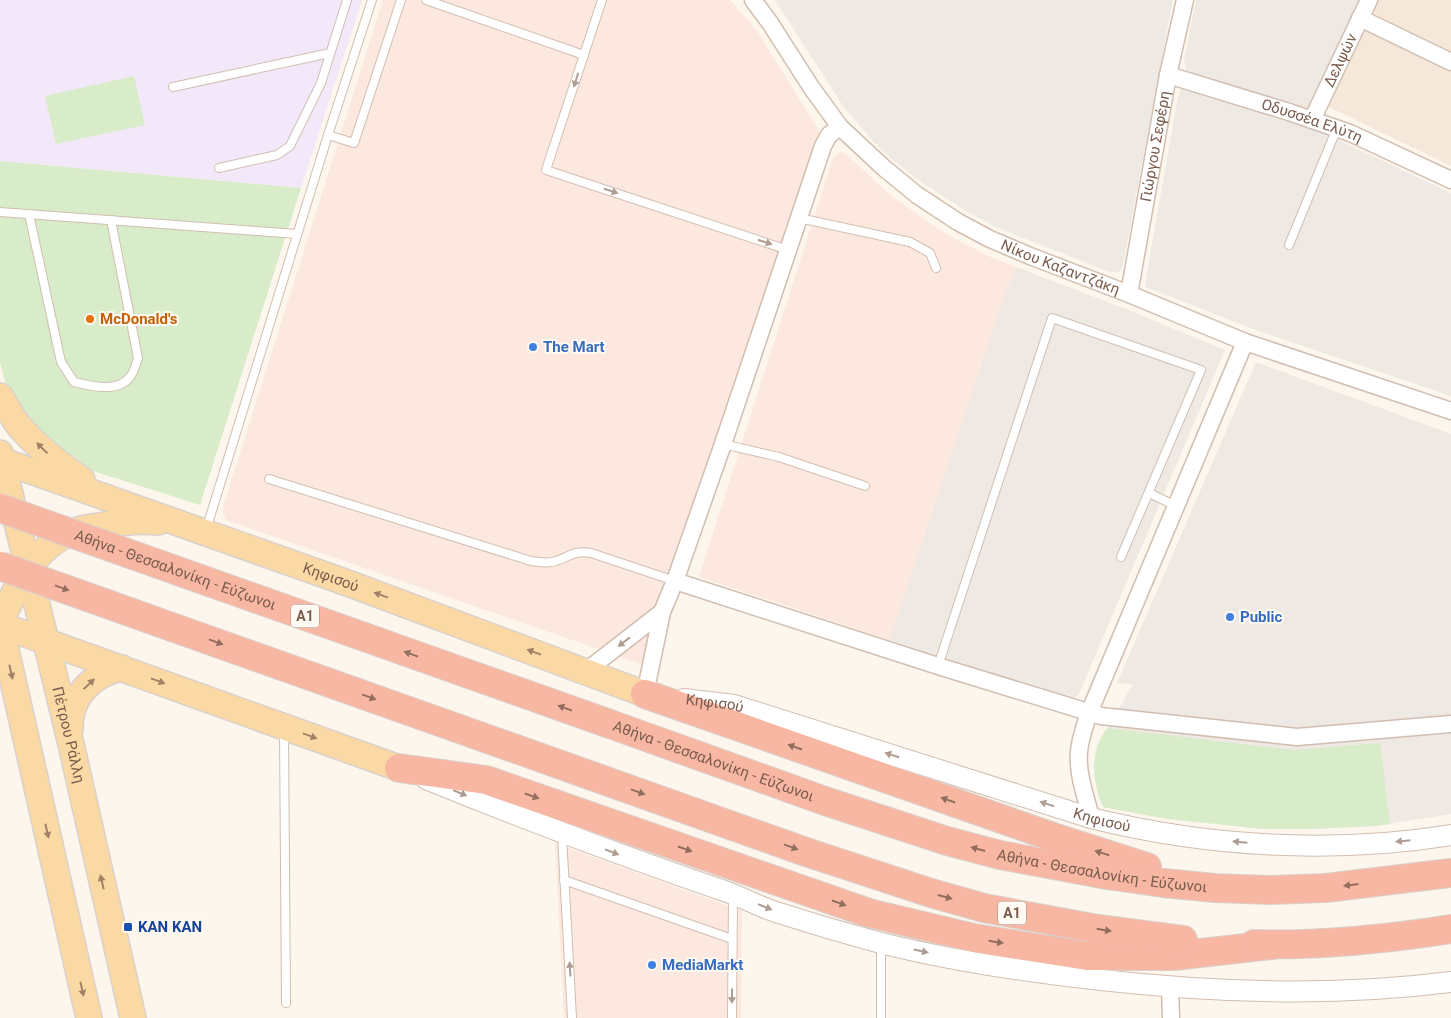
<svg xmlns="http://www.w3.org/2000/svg" width="1451" height="1018" viewBox="0 0 1451 1018" font-family="Roboto,sans-serif">
<style>
.residential{fill:#f5e8da}
.commercial{fill:#fde8e0}
.industrial{fill:#efe9e4}
.education{fill:#f3e8fa}
.green{fill:#d8ecc9}
.lines{fill:none;stroke-linecap:round;stroke-linejoin:round}
.service-casing{stroke:#d1beb0;stroke-width:10}
.minor-casing{stroke:#d1beb0;stroke-width:19}
.tertiary-casing{stroke:#d1beb0;stroke-width:22}
.primary-casing{stroke:#dad1cd;stroke-width:28}
.motorway-casing{stroke:#dad1cd;stroke-width:30}
.service{stroke:#fff;stroke-width:8}
.minor{stroke:#fff;stroke-width:16}
.tertiary{stroke:#fff;stroke-width:20}
.primary{stroke:#fbd9a5;stroke-width:25}
.motorway{stroke:#f7b7a3;stroke-width:28}
.motorway-bridge-casing{stroke:#dad1cd;stroke-width:30;stroke-linecap:butt}
.motorway-bridge{stroke:#f7b7a3;stroke-width:28}
.oneway{fill:#af9d94}
.oneway2{fill:#a18267}
.oneway3{fill:#936e5e}
.food-dot{fill:#e8710a;stroke:#fffaf3;stroke-width:2}
.shop-dot{fill:#3f7fe0;stroke:#fffaf3;stroke-width:2}
.transit-dot{fill:#1a4fb4;stroke:#fffaf3;stroke-width:2}
.labels{text-anchor:middle;stroke-width:4;stroke-linejoin:round;paint-order:stroke}
.shield{fill:#fffaf3;stroke:#a28b7f;stroke-width:1}
.shield-label{font-size:14px;font-weight:bold;fill:#7a5c4d}
.street-label{font-size:15px;fill:#7a5c4d;stroke:#fffaf3}
.food-label{font-size:15px;font-weight:bold;fill:#c56008;stroke:#fffaf3;text-anchor:start}
.shop-label{font-size:15px;font-weight:bold;fill:#366cbe;stroke:#fffaf3;text-anchor:start}
.transit-label{font-size:15px;font-weight:bold;fill:#164399;stroke:#fffaf3;text-anchor:start}
</style>
<rect width="100%" height="100%" fill="#fdf6ec"/>
<polygon class="residential" points="1377,0 1451,0 1451,166 1329,107"/>
<g class="commercial">
<polygon points="383,0 730,0 757,31 820,132 734,404 647,666 226,520 223,514 223,507"/>
<polygon points="839,152 845,153 887,192 925,220 950,236 988,256 1016,267 1004,296 890,640 699,577 833,158"/>
<polygon points="555,843 742,911 741,1018 564,1018"/>
</g>
<g class="industrial">
<polygon points="775,0 1173,0 1122,269 1118,272 1109,272 996,227 966,211 924,184 889,157 871,139 843,106"/>
<polygon points="1196,0 1362,0 1309,109 1195,75 1187,71 1184,60"/>
<polygon points="1181,89 1187,89 1315,129 1451,193 1451,396 1250,328 1146,287 1146,278 1178,96"/>
<polygon points="1016,267 1126,309 1225,350 1079,694 1071,700 890,640 1004,296"/>
<polygon points="1256,362 1451,434 1451,814 1376,826 1263,829 1168,819 1103,807 1098,794 1094,766 1097,746 1133,684 1117,683"/>
</g>
<polygon class="education" points="0,0 362,0 301,188 0,161"/>
<g class="green">
<polygon points="134,76 145,125 56,144 45,96"/>
<polygon points="0,161 301,188 200,505 93,471 78,460 53,443 27,420 7,389 0,363"/>
<path d="M1107,728l187,22 86,-7 10,81 -14,2 -63,3h-50l-95,-10 -65,-12c-11,-26 -14,-55 4,-79z"/>
</g>
<g class="lines">
<g class="service-casing">
<g id="service">
<polyline points="426,0 584,55"/>
<polyline points="602,0 546,170 788,250"/>
<polyline points="173,87 330,53"/>
<polyline points="328,135 354,143 401,0"/>
<polyline points="219,168 277,155 290,146 321,83 347,0"/>
<polyline points="0,212 297,234"/>
<path d="M29,214l32,148 13,20c16,4 44,11 56,-5 4,-5 6,-13 8,-19l-27,-138"/>
<polyline points="799,218 910,242 930,253 936,268"/>
<polyline points="1289,245 1337,128"/>
<polyline points="723,444 779,457 865,486"/>
<path d="M269,479l262,82c8,1 18,3 25,0 15,-5 18,-11 35,-8l84,28"/>
<polyline points="1149,493 1176,506"/>
<polyline points="206,530 328,135 372,0"/>
<polyline points="938,666 1052,318 1201,370 1121,557"/>
<polyline points="284,731 286,1003"/>
<polyline points="562,835 572,1018"/>
<polyline points="564,880 732,939"/>
<polyline points="732,1018 733,896"/>
<polyline points="881,1018 881,945"/>
</g>
</g>
<g class="minor-casing">
<g id="minor">
<path id="s1" d="M753,0l17,23 41,64 29,40 44,41 33,27 41,27 32,17 40,17 99,38 116,48 206,69"/>
<polyline points="1360,18 1451,62"/>
<path id="s2" d="M1168,75l121,37 61,21 101,47"/>
<path id="s3" d="M1312,120l57,-120"/>
<path id="s4" d="M1129,294l39,-219 17,-75"/>
<polyline points="675,581 938,666 1101,716 1297,737 1451,724"/>
<polyline points="586,671 662,612"/>
<polyline points="645,694 662,612 675,581 723,444 823,146 829,135 840,127"/>
<path d="M1091,818c-5,-21 -14,-44 -12,-66 1,-14 6,-26 10,-39l156,-371"/>
<polyline points="1170,988 1171,1018"/>
</g>
</g>
<g class="tertiary-casing">
<g id="tertiary">
<path id="s5" d="M684,699l50,6 357,113c117,29 241,36 360,17"/>
<path d="M426,779c100,41 202,79 304,114 16,6 32,15 49,20 34,11 68,21 102,30 72,18 146,29 220,37 117,13 233,17 350,2"/>
</g>
</g>
<g class="primary-casing">
<g id="primary">
<path d="M0,396c6,10 12,21 19,30 18,21 40,38 63,54"/>
<path id="s6" d="M0,453l71,291 62,274"/>
<path id="s7" d="M0,460l342,121 303,113"/>
<polyline points="0,623 89,1018"/>
<polyline points="0,625 399,768"/>
<path d="M0,625c15,-38 36,-82 78,-95 8,-3 18,-3 26,-5 18,-3 36,-5 54,-3"/>
<path d="M70,729c-1,-31 21,-55 52,-61"/>
</g>
</g>
<g class="motorway-casing">
<g id="motorway">
<polyline points="645,694 1053,837 1147,867"/>
<path id="s8" d="M610,724l215,77 122,40 53,14 107,20 56,8 52,5 54,2 57,-2 125,-15"/>
<polyline points="399,768 486,780 869,913 974,938 1087,956 1174,956 1272,945"/>
<polyline points="592,776 806,852 931,893 984,908 1098,929 1183,940"/>
<path d="M1254,944c66,2 132,-5 197,-15"/>
</g>
</g>
<use href="#service" class="service"/>
<use href="#minor" class="minor"/>
<use href="#tertiary" class="tertiary"/>
<use href="#primary" class="primary"/>
<use href="#motorway" class="motorway"/>
<g class="motorway-bridge-casing">
<g id="motorway-bridge">
<path id="s9" d="M0,508l610,216"/>
<polyline points="0,566 592,776"/>
</g>
</g>
<use href="#motorway-bridge" class="motorway-bridge"/>
</g>
<defs><path id="oneway-solid" d="M-6-.8H1V-3.2L6.5 0L1 3.2V.8H-6Z" transform="scale(1.25)"/></defs>
<g class="oneway">
<use href="#oneway-solid" transform="translate(576 80) rotate(108)"/>
<use href="#oneway-solid" transform="translate(611 191) rotate(18)"/>
<use href="#oneway-solid" transform="translate(765 242) rotate(17)"/>
<use href="#oneway-solid" transform="translate(624 642) rotate(142)"/>
<use href="#oneway-solid" transform="translate(892 755) rotate(-162)"/>
<use href="#oneway-solid" transform="translate(460 793) rotate(22)"/>
<use href="#oneway-solid" transform="translate(1047 804) rotate(-162)"/>
<use href="#oneway-solid" transform="translate(1403 841) rotate(174)"/>
<use href="#oneway-solid" transform="translate(1240 842) rotate(-175)"/>
<use href="#oneway-solid" transform="translate(612 852) rotate(21)"/>
<use href="#oneway-solid" transform="translate(765 907) rotate(22)"/>
<use href="#oneway-solid" transform="translate(921 951) rotate(12)"/>
<use href="#oneway-solid" transform="translate(570 969) rotate(-93)"/>
<use href="#oneway-solid" transform="translate(732 996) rotate(91)"/>
</g>
<g class="oneway2">
<use href="#oneway-solid" transform="translate(42 448) rotate(-136)"/>
<use href="#oneway-solid" transform="translate(381 595) rotate(-160)"/>
<use href="#oneway-solid" transform="translate(534 652) rotate(-160)"/>
<use href="#oneway-solid" transform="translate(11 672) rotate(77)"/>
<use href="#oneway-solid" transform="translate(158 681) rotate(20)"/>
<use href="#oneway-solid" transform="translate(89 684) rotate(-43)"/>
<use href="#oneway-solid" transform="translate(310 736) rotate(20)"/>
<use href="#oneway-solid" transform="translate(47 831) rotate(77)"/>
<use href="#oneway-solid" transform="translate(102 882) rotate(-103)"/>
<use href="#oneway-solid" transform="translate(82 989) rotate(77)"/>
</g>
<g class="oneway3">
<use href="#oneway-solid" transform="translate(62 588) rotate(20)"/>
<use href="#oneway-solid" transform="translate(216 642) rotate(20)"/>
<use href="#oneway-solid" transform="translate(411 654) rotate(-160)"/>
<use href="#oneway-solid" transform="translate(369 697) rotate(20)"/>
<use href="#oneway-solid" transform="translate(565 708) rotate(-160)"/>
<use href="#oneway-solid" transform="translate(795 747) rotate(-161)"/>
<use href="#oneway-solid" transform="translate(638 792) rotate(20)"/>
<use href="#oneway-solid" transform="translate(532 796) rotate(19)"/>
<use href="#oneway-solid" transform="translate(948 800) rotate(-161)"/>
<use href="#oneway-solid" transform="translate(791 847) rotate(20)"/>
<use href="#oneway-solid" transform="translate(685 849) rotate(19)"/>
<use href="#oneway-solid" transform="translate(978 849) rotate(-165)"/>
<use href="#oneway-solid" transform="translate(1102 853) rotate(-163)"/>
<use href="#oneway-solid" transform="translate(1351 885) rotate(173)"/>
<use href="#oneway-solid" transform="translate(945 897) rotate(15)"/>
<use href="#oneway-solid" transform="translate(839 903) rotate(19)"/>
<use href="#oneway-solid" transform="translate(1104 930) rotate(9)"/>
<use href="#oneway-solid" transform="translate(996 942) rotate(9)"/>
</g>
<circle class="food-dot" cx="90" cy="319" r="5"/>
<g class="shop-dot">
<circle cx="533" cy="347" r="5"/>
<circle cx="1230" cy="617" r="5"/>
<circle cx="652" cy="965" r="5"/>
</g>
<rect class="transit-dot" x="123" y="922" width="10" height="10" rx="2.5"/>
<g class="labels">
<g class="shield">
<rect x="291" y="604.5" width="28" height="23" rx="4"/>
<rect x="998" y="901.5" width="28" height="23" rx="4"/>
</g>
<g class="shield-label">
<text x="305" y="621">Α1</text>
<text x="1012" y="918">Α1</text>
</g>
<g class="street-label">
<text dy="5" stroke="none"><textPath href="#s3" startOffset="66">Δελψών</textPath></text>
<text dy="5" stroke="none"><textPath href="#s2" startOffset="151">Οδυσσέα Ελύτη</textPath></text>
<text dy="5" stroke="none"><textPath href="#s4" startOffset="150">Γιώργου Σεφέρη</textPath></text>
<text dy="5" stroke="none"><textPath href="#s1" startOffset="418">Νίκου Καζαντζάκη</textPath></text>
<text dy="5" stroke="none"><textPath href="#s9" startOffset="186">Αθήνα - Θεσσαλονίκη - Εύζωνοι</textPath></text>
<text dy="5" stroke="none"><textPath href="#s7" startOffset="351">Κηφισού</textPath></text>
<text dy="5" stroke="none"><textPath href="#s5" startOffset="31">Κηφισού</textPath></text>
<text dy="5" stroke="none"><textPath href="#s6" startOffset="290">Πέτρου Ράλλη</textPath></text>
<text dy="5" stroke="none"><textPath href="#s8" startOffset="110">Αθήνα - Θεσσαλονίκη - Εύζωνοι</textPath></text>
<text dy="5" stroke="none"><textPath href="#s5" startOffset="436">Κηφισού</textPath></text>
<text dy="5" stroke="none"><textPath href="#s8" startOffset="515">Αθήνα - Θεσσαλονίκη - Εύζωνοι</textPath></text>
</g>
<g class="food-label">
<text x="100" y="324">McDonald's</text>
</g>
<g class="shop-label">
<text x="543" y="352">The Mart</text>
<text x="1240" y="622">Public</text>
<text x="662" y="970">MediaMarkt</text>
</g>
<g class="transit-label">
<text x="138" y="932">ΚΑΝ ΚΑΝ</text>
</g>
</g>
</svg>
